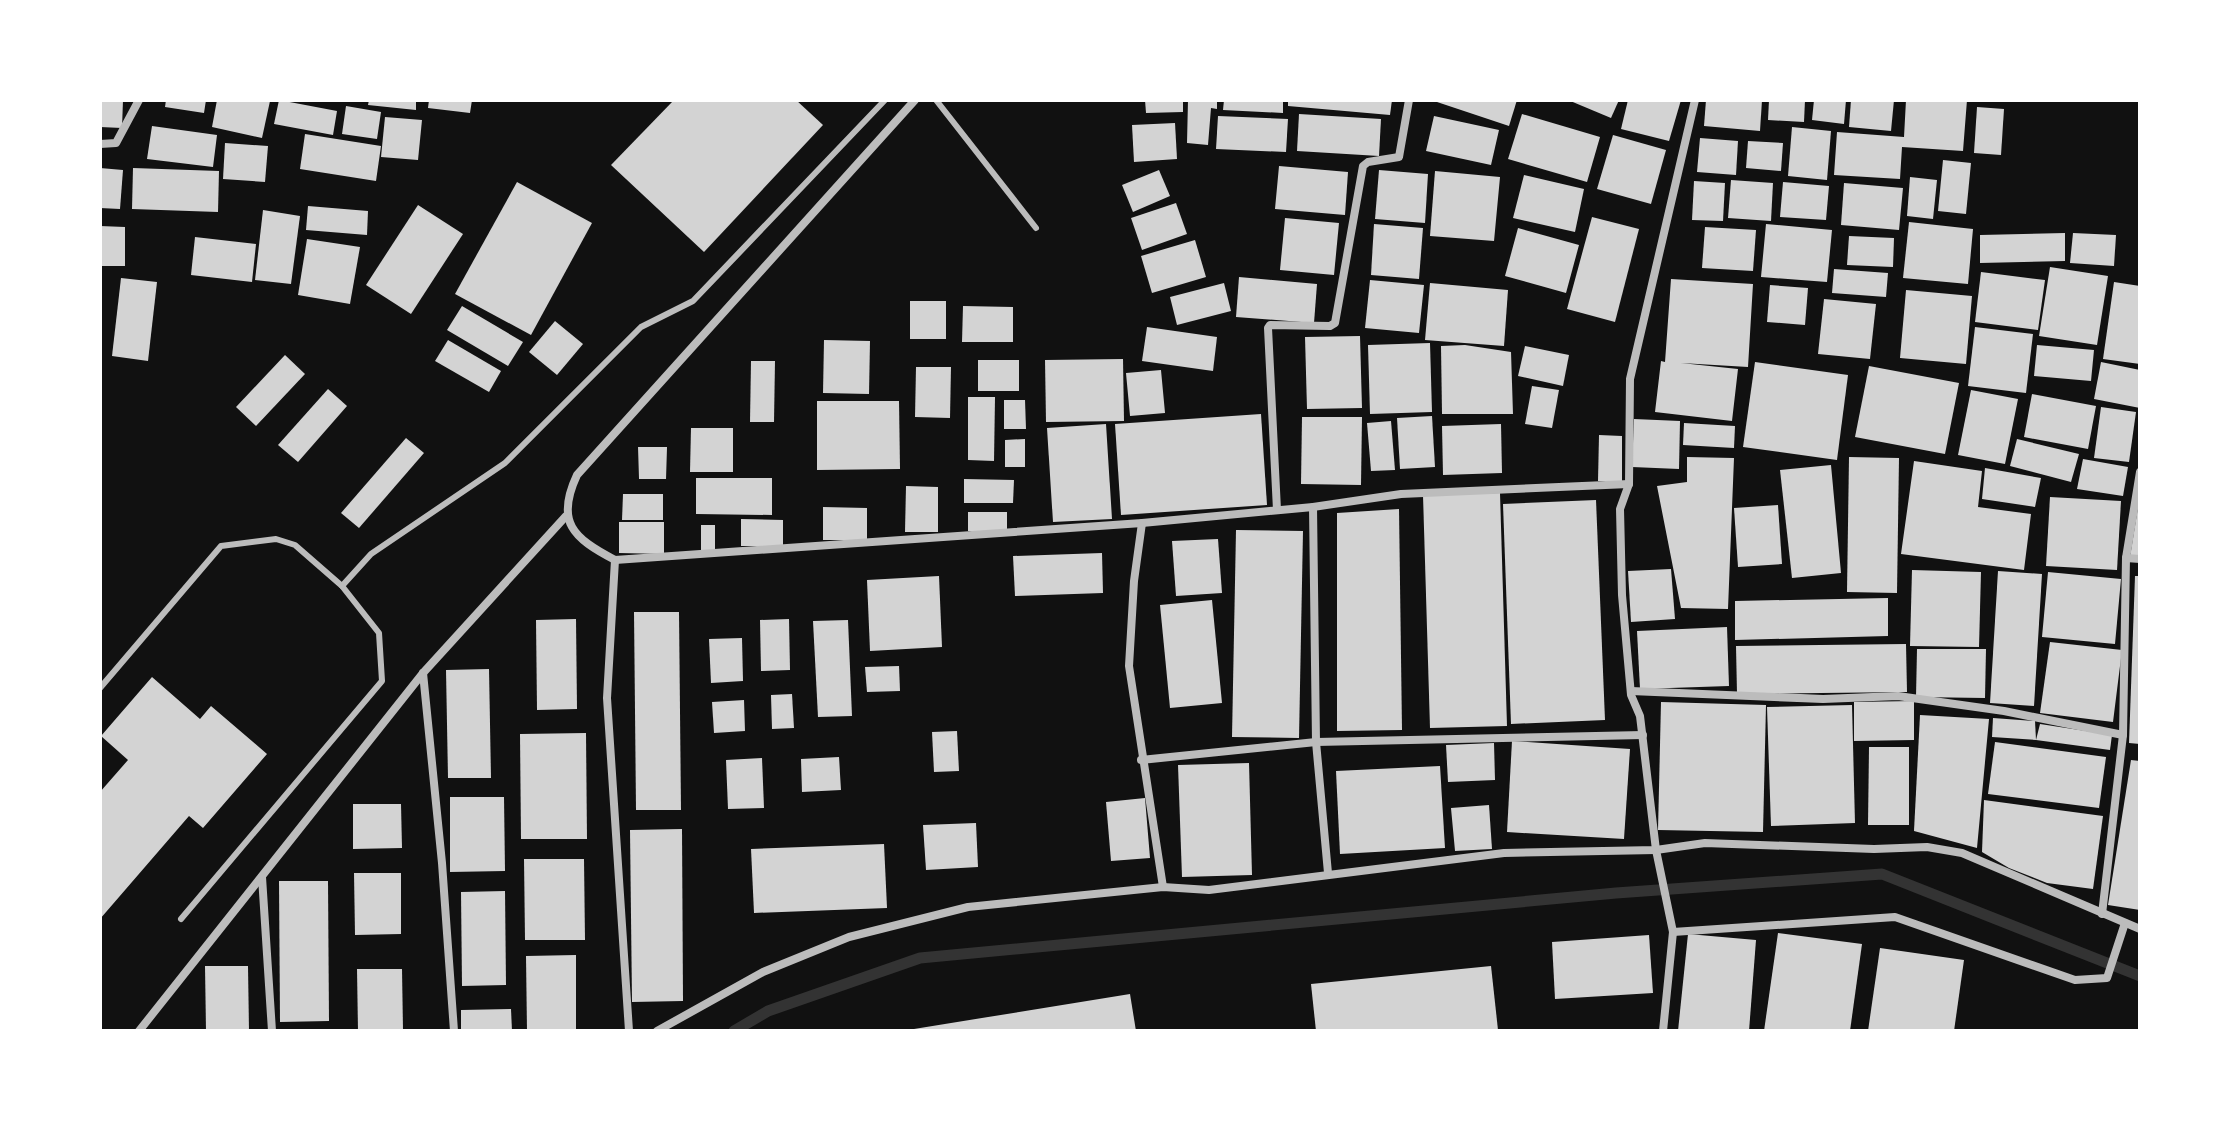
<svg xmlns="http://www.w3.org/2000/svg" width="2240" height="1131" viewBox="0 0 2240 1131" font-family="Rubik,sans-serif">
<style>
.lines{fill:none;stroke-linecap:round;stroke-linejoin:round}
.stream{stroke:#333;stroke-width:11}
.building{fill:#d3d3d3}
.service{stroke:#bcbcbc;stroke-width:6}
.minor{stroke:#bcbcbc;stroke-width:8}
</style>
<rect width="100%" height="100%" fill="#111"/>
<g class="lines">
<polyline class="stream" points="734,1031 768,1011 920,958 1616,893 1882,874 2140,976"/>
</g>
<g class="building">
<polygon points="100,100 123,100 122,128 100,127"/>
<polygon points="166,100 206,100 204,113 165,107"/>
<polygon points="217,100 270,101 262,138 212,127"/>
<polygon points="279,100 337,111 333,135 274,124"/>
<polygon points="369,100 416,100 416,110 368,105"/>
<polygon points="429,100 472,100 470,113 428,108"/>
<polygon points="674,100 796,100 823,125 704,252 611,165"/>
<polygon points="1145,100 1183,100 1183,112 1146,113"/>
<polygon points="1188,100 1217,100 1217,109 1211,108 1208,145 1187,143"/>
<polygon points="1224,100 1283,100 1283,113 1223,110"/>
<polygon points="1288,100 1392,100 1390,115 1288,106"/>
<polygon points="1431,100 1517,100 1509,126"/>
<polygon points="1568,100 1619,100 1611,118"/>
<polygon points="1628,100 1681,100 1669,141 1621,129"/>
<polygon points="1706,100 1762,100 1760,131 1704,126"/>
<polygon points="1769,100 1805,100 1804,122 1768,120"/>
<polygon points="1814,100 1846,100 1844,124 1812,120"/>
<polygon points="1851,100 1894,100 1891,131 1849,127"/>
<polygon points="1906,100 1967,100 1963,151 1902,147 1900,179 1834,175 1837,132 1904,137"/>
<polygon points="346,106 381,112 377,139 342,134"/>
<polygon points="1977,107 2004,109 2001,155 1974,153"/>
<polygon points="1299,114 1381,119 1379,156 1297,151"/>
<polygon points="1522,114 1600,137 1587,182 1508,159"/>
<polygon points="1218,116 1288,119 1286,152 1216,149"/>
<polygon points="1434,116 1499,130 1491,165 1426,151"/>
<polygon points="385,117 422,120 418,160 381,157"/>
<polygon points="1175,123 1177,159 1134,162 1132,125"/>
<polygon points="152,126 217,135 213,167 147,159"/>
<polygon points="1792,127 1831,131 1827,180 1788,176"/>
<polygon points="305,134 381,146 376,181 300,169"/>
<polygon points="1613,135 1666,150 1651,204 1597,189"/>
<polygon points="1700,138 1738,141 1736,175 1697,172"/>
<polygon points="1748,141 1783,143 1781,171 1746,168"/>
<polygon points="225,143 268,146 265,182 223,179"/>
<polygon points="1943,160 1971,163 1966,214 1938,211"/>
<polygon points="1279,166 1348,172 1345,215 1275,209"/>
<polygon points="100,168 123,170 120,209 100,208"/>
<polygon points="133,168 219,171 218,212 132,209"/>
<polygon points="1159,170 1170,196 1133,212 1122,185"/>
<polygon points="1379,170 1428,174 1425,223 1375,219"/>
<polygon points="1435,171 1500,177 1494,241 1430,236"/>
<polygon points="1524,175 1584,189 1575,232 1513,218"/>
<polygon points="1910,177 1937,180 1933,219 1907,216"/>
<polygon points="1731,180 1773,183 1771,221 1728,218"/>
<polygon points="1694,181 1725,183 1723,221 1692,220"/>
<polygon points="517,182 592,223 531,335 455,294"/>
<polygon points="1783,182 1829,186 1826,220 1780,217"/>
<polygon points="1844,183 1903,188 1899,230 1841,225"/>
<polygon points="1176,203 1187,234 1142,250 1131,218"/>
<polygon points="418,205 463,234 411,314 366,285"/>
<polygon points="308,206 368,211 367,235 306,230"/>
<polygon points="263,210 300,216 291,284 255,280"/>
<polygon points="1592,217 1639,229 1615,322 1567,309"/>
<polygon points="1285,218 1339,223 1334,275 1280,270"/>
<polygon points="1909,222 1973,229 1968,284 1903,278"/>
<polygon points="1374,224 1423,228 1419,279 1371,275"/>
<polygon points="1766,224 1832,230 1827,282 1761,277"/>
<polygon points="100,226 125,227 125,266 100,266"/>
<polygon points="1705,227 1756,230 1753,271 1702,268"/>
<polygon points="1518,228 1579,245 1566,293 1505,276"/>
<polygon points="2065,233 2065,261 1980,263 1980,235"/>
<polygon points="2073,233 2116,235 2114,266 2070,263"/>
<polygon points="1849,236 1894,238 1893,267 1847,265"/>
<polygon points="195,237 256,244 252,282 191,275"/>
<polygon points="307,239 360,247 350,304 298,295"/>
<polygon points="1195,240 1206,277 1152,293 1141,256"/>
<polygon points="2050,267 2108,276 2097,345 2039,336"/>
<polygon points="1834,269 1888,273 1886,297 1832,293"/>
<polygon points="1981,272 2045,280 2038,330 1975,322"/>
<polygon points="1239,277 1317,284 1314,323 1236,317"/>
<polygon points="121,278 157,282 148,361 112,356"/>
<polygon points="1671,279 1753,284 1748,367 1681,363 1738,369 1732,421 1655,412 1661,361 1665,362"/>
<polygon points="1370,280 1424,285 1419,333 1365,328"/>
<polygon points="2114,282 2140,286 2140,364 2103,359"/>
<polygon points="1224,283 1231,311 1177,325 1170,297"/>
<polygon points="1430,283 1508,290 1504,346 1425,340"/>
<polygon points="1770,285 1808,288 1805,325 1767,322"/>
<polygon points="1906,290 1972,296 1966,364 1900,358"/>
<polygon points="1824,299 1876,304 1870,359 1818,354"/>
<rect x="910" y="301" width="36" height="38"/>
<polygon points="462,306 523,342 508,366 447,330"/>
<polygon points="963,306 1013,307 1013,342 962,342"/>
<polygon points="555,321 583,344 557,375 529,352"/>
<polygon points="1147,327 1217,337 1213,371 1142,361"/>
<polygon points="1975,327 2033,334 2026,393 1968,386"/>
<polygon points="1360,336 1362,408 1307,409 1305,337"/>
<polygon points="448,340 501,371 489,392 435,361"/>
<polygon points="824,340 870,341 869,394 823,393"/>
<polygon points="1430,343 1432,412 1370,414 1368,345"/>
<polygon points="1465,345 1511,352 1513,414 1442,414 1441,346"/>
<polygon points="2037,345 2094,350 2091,381 2034,376"/>
<polygon points="1525,346 1569,355 1563,386 1518,376"/>
<polygon points="285,355 305,374 256,426 236,407"/>
<polygon points="1123,359 1124,421 1046,422 1045,360"/>
<rect x="978" y="360" width="41" height="31"/>
<polygon points="751,361 775,361 774,422 750,422"/>
<polygon points="1755,362 1848,375 1837,460 1743,447"/>
<polygon points="2101,362 2140,370 2140,408 2094,399"/>
<polygon points="1869,366 1959,383 1945,454 1855,437"/>
<polygon points="916,367 951,367 950,418 915,417"/>
<polygon points="1161,370 1165,413 1130,416 1126,373"/>
<polygon points="1532,386 1559,390 1552,428 1525,424"/>
<polygon points="328,389 347,406 298,462 278,445"/>
<polygon points="1971,390 2018,399 2005,464 1958,455"/>
<polygon points="2032,394 2096,406 2088,449 2024,437"/>
<polygon points="968,397 995,397 994,461 968,460"/>
<polygon points="1004,400 1025,400 1026,429 1004,429"/>
<polygon points="817,401 899,401 900,469 817,470"/>
<polygon points="2101,407 2136,412 2129,462 2094,458"/>
<polygon points="1261,414 1267,505 1121,515 1115,424"/>
<polygon points="1432,416 1435,467 1400,469 1397,418"/>
<polygon points="1302,417 1362,417 1361,485 1301,484"/>
<polygon points="1634,419 1680,421 1679,469 1632,467"/>
<polygon points="1391,421 1395,470 1371,471 1367,423"/>
<polygon points="1684,423 1735,426 1734,448 1683,445"/>
<polygon points="1106,424 1112,519 1053,522 1047,428"/>
<polygon points="1501,424 1502,473 1443,475 1442,426"/>
<polygon points="691,428 733,428 733,472 690,472"/>
<polygon points="1599,435 1622,436 1622,481 1598,481"/>
<polygon points="406,438 424,453 359,528 341,513"/>
<polygon points="1025,439 1025,467 1005,467 1005,440"/>
<polygon points="2017,439 2079,454 2071,482 2010,466"/>
<polygon points="638,447 667,447 666,479 639,479"/>
<polygon points="1687,457 1734,458 1728,609 1681,608 1657,486 1687,482"/>
<polygon points="1849,457 1899,458 1897,593 1847,592"/>
<polygon points="2083,459 2128,467 2123,496 2077,489"/>
<polygon points="1914,461 1982,471 1978,507 2031,514 2024,570 1901,554"/>
<polygon points="1831,465 1841,573 1792,578 1780,470"/>
<polygon points="1985,468 2041,478 2035,507 1982,499"/>
<polygon points="696,478 772,478 772,515 696,514"/>
<polygon points="964,479 1014,480 1013,503 964,503"/>
<polygon points="906,486 938,487 938,532 905,532"/>
<polygon points="1500,493 1507,726 1430,728 1423,495"/>
<polygon points="623,494 663,494 663,520 622,520"/>
<polygon points="2140,495 2140,557 2130,557"/>
<polygon points="2050,497 2121,501 2117,570 2046,566"/>
<polygon points="1596,500 1605,720 1511,724 1503,504"/>
<polygon points="1778,505 1782,564 1738,567 1734,508"/>
<polygon points="823,507 867,508 867,540 823,540"/>
<polygon points="1399,509 1402,730 1337,731 1337,513"/>
<rect x="968" y="512" width="39" height="19"/>
<polygon points="741,519 783,520 783,546 741,546"/>
<polygon points="619,522 664,522 664,554 619,553"/>
<rect x="701" y="525" width="14" height="25"/>
<polygon points="1236,530 1303,531 1299,738 1232,737"/>
<polygon points="1218,539 1222,593 1176,596 1172,541"/>
<polygon points="1102,553 1103,593 1015,596 1013,556"/>
<polygon points="1671,569 1675,619 1631,622 1628,571"/>
<polygon points="1912,570 1981,572 1979,647 1910,646"/>
<polygon points="1998,571 2042,574 2034,706 1990,703"/>
<polygon points="2048,572 2121,579 2115,644 2042,637"/>
<polygon points="939,576 942,647 870,651 867,580"/>
<polygon points="2135,576 2140,576 2140,744 2129,743"/>
<polygon points="1888,598 1888,636 1735,640 1735,601"/>
<polygon points="1212,600 1222,703 1170,708 1160,605"/>
<polygon points="634,612 679,612 681,810 636,810"/>
<polygon points="576,619 577,709 537,710 536,620"/>
<polygon points="789,619 790,670 761,671 760,620"/>
<polygon points="848,620 852,716 818,717 813,621"/>
<polygon points="1727,627 1729,686 1640,689 1637,631"/>
<polygon points="742,638 743,681 711,683 709,639"/>
<polygon points="2050,642 2122,650 2113,722 2040,713"/>
<polygon points="1906,644 1907,692 1737,694 1736,646"/>
<polygon points="1917,649 1986,649 1985,698 1916,697"/>
<polygon points="899,666 900,691 867,692 865,667"/>
<polygon points="489,669 491,778 448,778 446,670"/>
<polygon points="152,677 200,719 211,706 267,754 203,828 189,816 100,919 100,792 128,760 101,736"/>
<polygon points="792,694 794,728 772,729 771,695"/>
<polygon points="744,700 745,731 714,733 712,702"/>
<polygon points="1914,701 1914,740 1854,741 1854,702"/>
<polygon points="1661,702 1766,705 1763,832 1658,830"/>
<polygon points="1852,705 1855,823 1771,826 1767,707"/>
<polygon points="1920,715 1989,719 1977,848 1914,831"/>
<polygon points="1993,718 2035,721 2036,740 1992,737"/>
<polygon points="2040,724 2112,735 2110,750 2036,740"/>
<polygon points="957,731 959,771 934,772 932,732"/>
<polygon points="586,733 587,839 521,839 520,734"/>
<polygon points="1512,741 1630,749 1624,839 1507,832"/>
<polygon points="1995,742 2106,757 2099,808 1988,794"/>
<polygon points="1494,743 1495,780 1448,782 1446,745"/>
<polygon points="1869,747 1909,747 1909,825 1868,825"/>
<polygon points="839,757 841,790 802,792 801,759"/>
<polygon points="762,758 764,808 728,809 726,760"/>
<polygon points="2131,760 2140,761 2140,910 2108,905"/>
<polygon points="1249,763 1252,875 1182,877 1178,765"/>
<polygon points="1440,766 1445,848 1340,854 1336,771"/>
<polygon points="450,797 504,797 505,871 450,872"/>
<polygon points="1145,798 1150,858 1111,861 1106,802"/>
<polygon points="1984,800 2103,816 2093,889 2047,883 2009,868 1982,852"/>
<polygon points="353,804 401,804 402,848 353,849"/>
<polygon points="1489,805 1492,849 1455,851 1451,808"/>
<polygon points="976,823 978,867 926,870 923,825"/>
<polygon points="682,829 683,1001 632,1002 630,830"/>
<polygon points="884,844 887,908 754,913 751,849"/>
<polygon points="524,859 584,859 585,940 525,940"/>
<polygon points="354,873 401,873 401,934 355,935"/>
<polygon points="279,881 328,881 329,1021 280,1022"/>
<polygon points="505,891 506,985 462,986 461,892"/>
<polygon points="1778,933 1862,944 1850,1031 1764,1031"/>
<polygon points="1688,934 1756,940 1749,1031 1678,1031"/>
<polygon points="1649,935 1653,993 1555,999 1552,942"/>
<polygon points="1880,948 1964,960 1954,1031 1868,1031"/>
<polygon points="576,955 576,1031 527,1031 526,956"/>
<polygon points="205,966 248,966 249,1031 206,1031"/>
<polygon points="1491,966 1498,1030 1316,1031 1311,984"/>
<polygon points="357,969 402,969 403,1030 358,1031"/>
<polygon points="1130,994 1136,1031 915,1031 914,1029"/>
<polygon points="511,1009 512,1031 461,1031 461,1010"/>
</g>
<g class="lines">
<g class="service">
<polyline points="936,100 1036,228"/>
<polyline points="342,586 371,554 505,463 641,327 693,301 885,100"/>
<polyline points="100,688 221,546 276,539 295,545 342,586 379,633 382,681 181,919"/>
</g>
<g class="minor">
<path d="M915,100l-338,375c-22,47 -4,63 38,85l527,-37 171,-16 88,-13 228,-10"/>
<polyline points="100,144 116,143 139,100"/>
<polyline points="1313,507 1316,742 1328,873"/>
<polyline points="1277,510 1268,328 1270,325 1330,326 1335,323 1363,166 1368,162 1399,157 1409,100"/>
<polyline points="1142,523 1134,581 1129,666 1163,887"/>
<polyline points="2126,558 2140,559"/>
<polyline points="615,560 607,698 629,1031"/>
<polyline points="423,673 442,863 454,1031"/>
<polyline points="1631,691 1823,699 1898,696 2004,711 2123,735"/>
<polyline points="1141,760 1316,742 1643,735"/>
<polyline points="262,877 272,1031"/>
<polyline points="2102,914 2123,735 2126,558 2140,472"/>
<polyline points="1673,932 1895,917 2075,980 2107,978 2125,923"/>
<polyline points="139,1031 423,673 566,516"/>
<polyline points="657,1031 763,972 849,937 968,907 1163,887 1209,890 1504,853 1656,850 1705,843 1874,849 1927,847 1962,853 2140,929"/>
<polyline points="1663,1031 1673,932 1656,850 1640,716 1631,695 1622,595 1620,509 1629,484 1630,379 1695,100"/>
</g>
</g>
<rect width="2240" height="1131" fill="none" stroke="#ffffff" stroke-width="204"/>
</svg>
